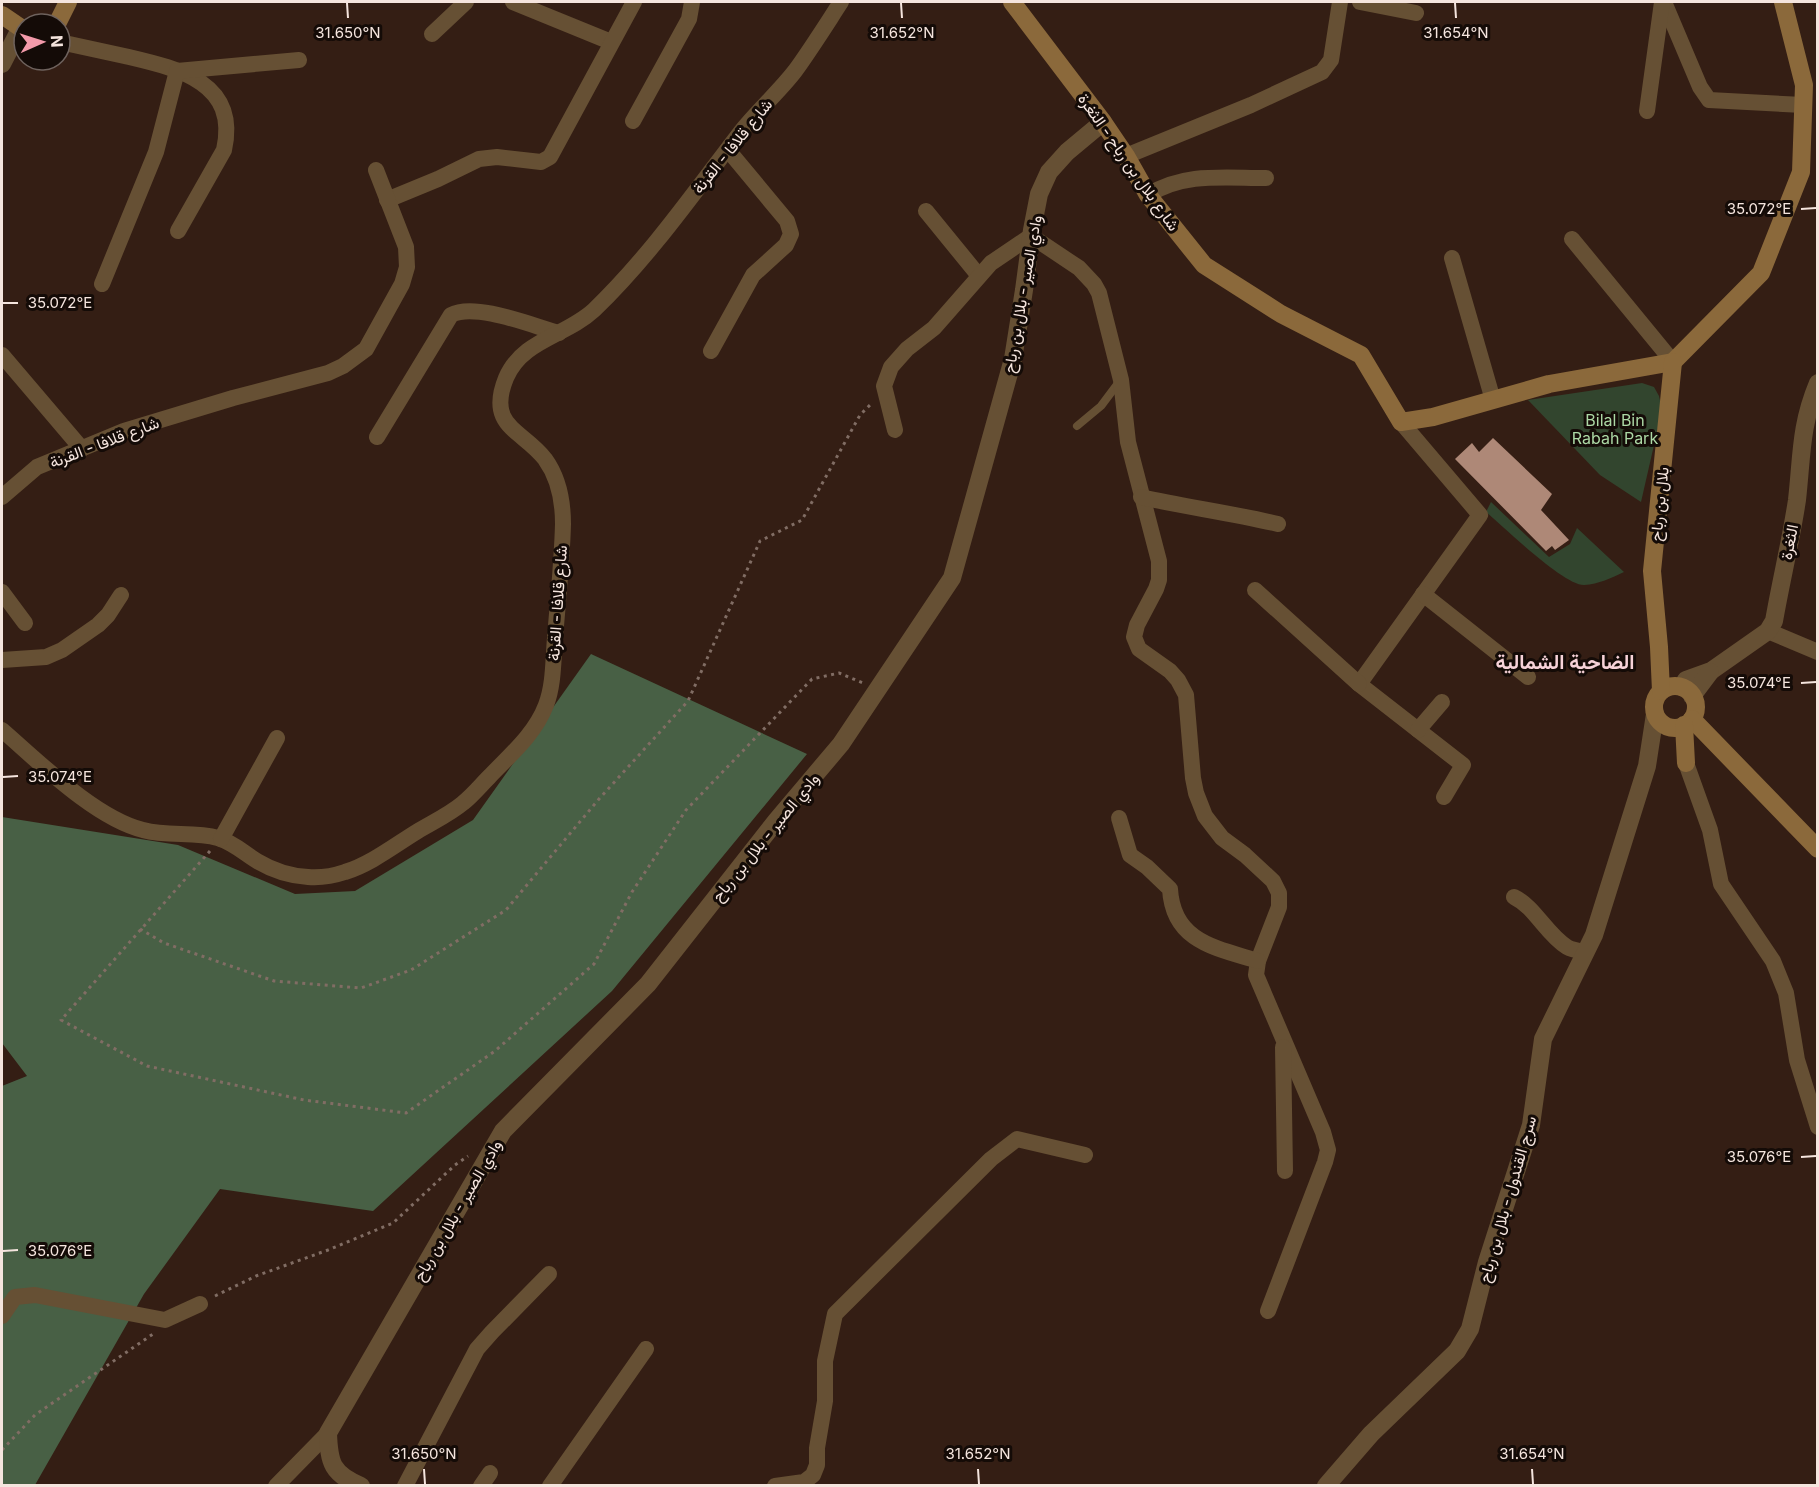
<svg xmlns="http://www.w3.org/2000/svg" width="1819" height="1487" viewBox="0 0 1819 1487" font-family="Inter,Vazirmatn,sans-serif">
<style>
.green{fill:#32452e}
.forest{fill:#486045}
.building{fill:#ae8877}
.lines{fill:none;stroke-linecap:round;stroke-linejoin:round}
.path{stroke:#816d64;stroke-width:3;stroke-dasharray:3 4.5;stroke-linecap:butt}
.service{stroke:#665034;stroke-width:8}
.minor{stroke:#665034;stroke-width:16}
.tertiary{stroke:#665034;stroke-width:18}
.secondary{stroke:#8b693b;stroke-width:18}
.ticks{fill:none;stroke:#f5e5de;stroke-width:2}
.labels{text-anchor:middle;stroke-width:6;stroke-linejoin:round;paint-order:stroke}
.street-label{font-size:16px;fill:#f5e5de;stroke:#140b07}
.park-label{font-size:16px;fill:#acd8a5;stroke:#140b07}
.quarter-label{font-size:20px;font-weight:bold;fill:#f6d2d8;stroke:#140b07}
.ticks-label{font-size:15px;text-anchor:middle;fill:#f5e5de;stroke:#140b07;stroke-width:6;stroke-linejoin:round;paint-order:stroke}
</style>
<rect width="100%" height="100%" fill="#341e14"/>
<g class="green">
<polygon points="1642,383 1654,387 1659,396 1662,410 1641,502 1600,475 1528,400"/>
<path d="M1491,502l58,55 21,-13 7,-16 47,44c-13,6 -25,12 -40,13 -21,0 -80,-58 -98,-73z"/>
</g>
<polygon class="forest" points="591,654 807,754 612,991 373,1211 220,1189 144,1294 35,1485 2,1485 2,1086 27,1076 2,1043 2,817 178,845 295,894 355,891 473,820"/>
<polygon class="building" points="1493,438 1552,494 1541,510 1569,540 1555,550 1552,546 1546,551 1455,459 1472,443 1479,452"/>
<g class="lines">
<g class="path">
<polyline points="210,851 61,1020 147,1066 304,1100 406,1113 495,1051 594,964 632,892 686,810 812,679 839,673 863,683"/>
<polyline points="140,929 164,943 274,981 361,988 411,970 506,910 599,799 688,701 760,541 802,520 860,415 871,404"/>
<polyline points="215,1296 256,1276 328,1250 393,1223 455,1165 468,1156"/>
<polyline points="2,1450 35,1415 153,1334"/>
</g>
<polyline class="service" points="1077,426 1101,406 1119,382"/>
<g class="minor">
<polyline points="513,2 611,42"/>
<polyline points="1360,2 1416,13"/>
<polyline points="1664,2 1700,87 1709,100 1803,105"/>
<polyline points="432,34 466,2"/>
<path d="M60,42c23,5 46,10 69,15 51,12 110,26 95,93l-46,81"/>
<polyline points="1647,111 1662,2"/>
<polyline points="633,121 689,19 692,2"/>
<polyline points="1126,156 1251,105 1322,72 1331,60 1340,2"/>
<path d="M1148,195c36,-23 77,-17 118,-17"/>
<polyline points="387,200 438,179 479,159 497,157 541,162 550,157 634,2"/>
<polyline points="926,211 979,276"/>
<polyline points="1572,239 1673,362"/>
<polyline points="1452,258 1493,400"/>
<polyline points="102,284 156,152 177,71 299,60"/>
<polyline points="711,351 753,275 786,245 791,234 787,221 728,150"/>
<polyline points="2,355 82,449"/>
<polyline points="1401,422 1480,515 1359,684 1463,765 1444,797"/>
<polyline points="895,430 884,386 891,367 907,349 934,328 991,263 1031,236 1079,268 1094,284 1099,293 1121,380 1128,442 1159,561 1159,580 1156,589 1137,625 1134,637 1139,649 1170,671 1178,680 1186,695 1193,778 1196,793 1205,816 1222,838 1245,855 1273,881 1279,893 1279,907 1258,961 1256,975 1323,1132 1328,1150 1325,1162 1268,1311"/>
<path d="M377,437l74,-122c24,-13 82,11 108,18"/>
<polyline points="2,497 37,467 124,431 233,398 328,373 343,366 366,349 402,284 407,267 406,247 376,170"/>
<path d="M1141,497c45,10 91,16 137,27"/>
<polyline points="1255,590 1359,684"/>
<polyline points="2,592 25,623"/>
<polyline points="1423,594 1528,677"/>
<polyline points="1768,631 1818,652"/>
<polyline points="2,660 46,657 62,650 98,625 108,615 121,595"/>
<path d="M2,730c37,32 93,88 141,100 25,7 51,1 75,8 16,5 26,15 39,23 15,9 33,15 51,16 12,1 25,-1 37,-5 26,-8 50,-27 73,-41 15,-9 32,-17 45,-28 10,-8 18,-18 27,-27 21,-22 45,-42 56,-71 8,-21 7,-45 9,-67 3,-38 7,-76 8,-114 0,-22 -5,-47 -18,-65 -22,-29 -59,-32 -39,-81 16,-38 60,-42 88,-68 55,-53 99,-116 145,-176 17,-22 39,-41 56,-63 16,-22 31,-46 46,-69"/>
<polyline points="1418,730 1442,702"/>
<polyline points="1686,763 1710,830 1721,884 1773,961 1786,993 1797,1060 1818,1127"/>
<path d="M1119,818l11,37 17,12 23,22c3,53 46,59 88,72"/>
<polyline points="221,839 277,738"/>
<path d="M1514,897c21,10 32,37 53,50 5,3 13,4 19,5"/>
<polyline points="1283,1047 1285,1171"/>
<polyline points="2,1316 15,1297 35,1295 165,1320 200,1304"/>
<polyline points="276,1486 328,1433"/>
<polyline points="405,1486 477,1349 492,1332 549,1274"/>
<polyline points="481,1486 490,1473"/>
<polyline points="550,1486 646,1349"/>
<polyline points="775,1486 804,1482 813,1475 817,1465 817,1448 825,1401 825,1361 835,1314 991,1159 1017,1139 1085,1155"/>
</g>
<g class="tertiary">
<polyline points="2,64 20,29"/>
<path d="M1682,687l4,-7 25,-9 57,-40 6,-10c7,-40 17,-81 23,-121 5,-44 3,-74 21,-117"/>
<polyline points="1692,696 1710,672"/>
<path d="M361,1486c-29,-12 -32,-23 -33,-53l175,-302 145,-147 128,-163 65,-77 111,-166 61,-219 11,-69 8,-60 7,-36 10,-22 18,-20 36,-30"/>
<polyline points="1326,1486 1371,1434 1457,1351 1470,1329 1487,1262 1531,1125 1543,1039 1594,935 1647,766 1655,714"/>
</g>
<g class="secondary">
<polyline points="1012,2 1103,122 1126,156 1148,195 1204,265 1281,314 1361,355 1401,422 1433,417 1549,384 1673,362"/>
<polyline points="2,15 24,30"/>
<polyline points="57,24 68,2"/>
<polyline points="1673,362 1761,273 1801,172 1804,85 1783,2"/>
<circle cx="1675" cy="707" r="21"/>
<polyline points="1661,691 1659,647 1652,571 1673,362"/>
<polyline points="1692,719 1818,849"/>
<polyline points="1684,725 1686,763"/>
</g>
</g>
<path class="ticks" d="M347,3l1,15M901,3l1,15M1455,3l1,15M1801,209l15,-1M3,303h15M1801,683l15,-1M3,777l15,-1M1801,1157l15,-1M3,1251l15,-1M424,1469l1,15M978,1469l1,15M1532,1469l1,15"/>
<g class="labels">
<g class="street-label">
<text transform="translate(732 146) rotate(-51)" y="6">شارع قلافا - القرنة</text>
<text transform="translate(1129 162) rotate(55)" y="6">شارع بلال بن رباح - الثغرة</text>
<text transform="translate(1022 294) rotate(-80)" y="6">وادي الصير - بلال بن رباح</text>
<text transform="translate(104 442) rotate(-21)" y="6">شارع قلافا - القرنة</text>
<text transform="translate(1659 504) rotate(-84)" y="6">بلال بن رباح</text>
<text transform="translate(1789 542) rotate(-79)" y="6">الثغرة</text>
<text transform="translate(557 603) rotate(-86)" y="6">شارع قلافا - القرنة</text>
<text transform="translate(765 837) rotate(-51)" y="6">وادي الصير - بلال بن رباح</text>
<text transform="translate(1507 1199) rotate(-74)" y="6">سرج القندول - بلال بن رباح</text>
<text transform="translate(457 1210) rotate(-60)" y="6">وادي الصير - بلال بن رباح</text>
</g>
<g class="park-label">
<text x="1615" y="426">Bilal Bin<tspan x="1615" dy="18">Rabah Park</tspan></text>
</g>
<g class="quarter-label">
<text x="1565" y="669">الضاحية الشمالية</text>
</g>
</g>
<g class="ticks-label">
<text x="348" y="38">31.650°N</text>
<text x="902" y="38">31.652°N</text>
<text x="1456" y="38">31.654°N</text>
<text x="1759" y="214">35.072°E</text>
<text x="60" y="308">35.072°E</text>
<text x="1759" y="688">35.074°E</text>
<text x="60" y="782">35.074°E</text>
<text x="1759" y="1162">35.076°E</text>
<text x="60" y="1256">35.076°E</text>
<text x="424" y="1459">31.650°N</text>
<text x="978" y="1459">31.652°N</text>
<text x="1532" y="1459">31.654°N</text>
</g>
<rect width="1819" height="1487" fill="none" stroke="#f5e5de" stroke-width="6"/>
<g transform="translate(42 42) rotate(87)"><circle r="28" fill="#140b07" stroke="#6e625d" stroke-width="1.5"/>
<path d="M0-4.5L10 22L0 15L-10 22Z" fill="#f39aaa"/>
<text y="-9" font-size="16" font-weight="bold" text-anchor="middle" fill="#f5e5de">N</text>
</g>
</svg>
